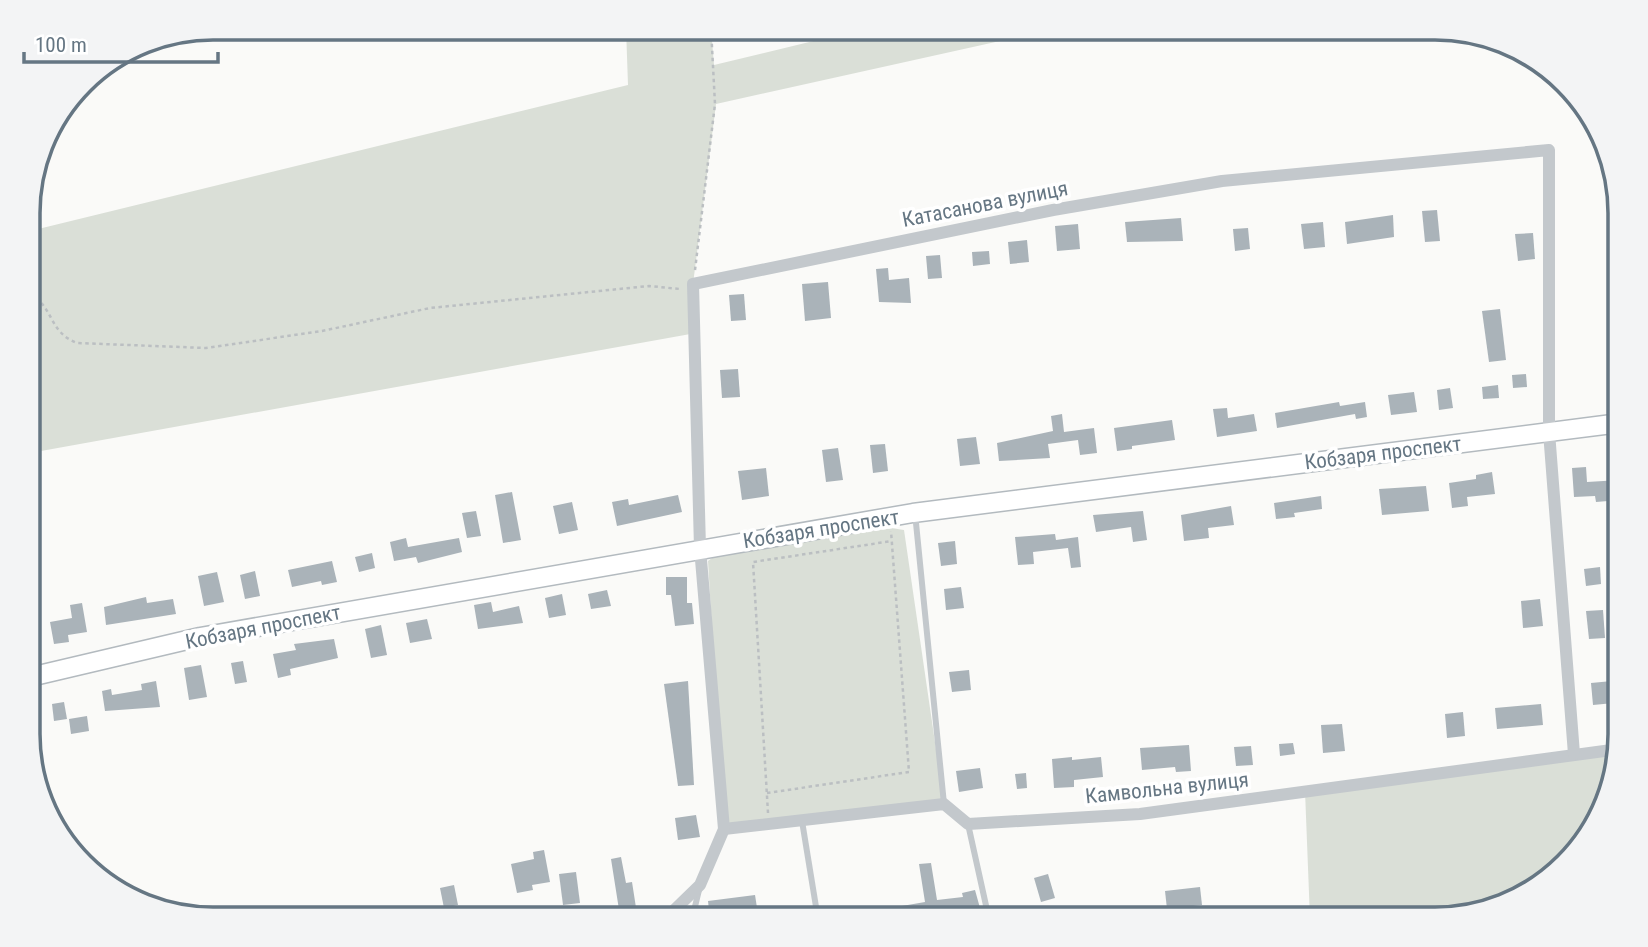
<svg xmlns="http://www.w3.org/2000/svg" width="1648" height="947" viewBox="0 0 1648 947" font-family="'Roboto Condensed',sans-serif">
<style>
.green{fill:#dadfd7}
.building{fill:#aab3b9}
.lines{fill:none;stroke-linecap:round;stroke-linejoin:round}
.secondary-casing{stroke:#b3babf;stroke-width:21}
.path{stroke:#bbbfc2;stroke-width:2.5;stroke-dasharray:3.5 3.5;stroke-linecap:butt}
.service{stroke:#c3c8cc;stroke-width:6}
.minor{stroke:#c3c8cc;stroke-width:12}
.secondary{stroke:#fff;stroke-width:18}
.labels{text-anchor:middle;stroke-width:7;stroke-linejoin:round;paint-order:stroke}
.street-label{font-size:21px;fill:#657683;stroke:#fff}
.rim{fill:none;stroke:#657683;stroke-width:3.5}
</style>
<rect width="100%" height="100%" fill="#fafaf8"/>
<g class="green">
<polygon points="626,28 711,28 714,65 867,28 1059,28 716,104 693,284 696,333 30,453 30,231 628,85"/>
<polygon points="891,528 904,530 944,804 724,829 708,561 716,555"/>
<polygon points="1619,749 1595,827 1528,894 1446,919 1310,919 1305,791"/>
</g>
<g class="building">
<polygon points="1437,210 1440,241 1425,242 1422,211"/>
<polygon points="1393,215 1394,237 1347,244 1345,222"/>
<polygon points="1181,218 1183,241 1127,242 1125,222"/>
<polygon points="1323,222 1325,247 1304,249 1301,224"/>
<polygon points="1078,224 1080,249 1057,251 1055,226"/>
<polygon points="1248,228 1250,249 1235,251 1233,229"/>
<polygon points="1533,233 1535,259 1518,261 1515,234"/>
<polygon points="1027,240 1029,262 1010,264 1008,242"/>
<polygon points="989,251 990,264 973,266 972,252"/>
<polygon points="940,255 942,278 928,279 926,256"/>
<polygon points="888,268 889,280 909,278 911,303 879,302 876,269"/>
<polygon points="828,282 831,318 805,321 802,284"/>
<polygon points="744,294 746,320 731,321 729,295"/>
<polygon points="1500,309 1506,360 1489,362 1482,311"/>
<polygon points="738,369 740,397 722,398 720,370"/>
<polygon points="1526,374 1527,387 1513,388 1512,375"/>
<polygon points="1498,385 1499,398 1483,399 1482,387"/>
<polygon points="1450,388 1453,408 1439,410 1437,390"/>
<polygon points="1414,392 1417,412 1391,415 1388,395"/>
<polygon points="1339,402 1340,406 1365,402 1367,417 1356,419 1355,414 1277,428 1275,413"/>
<polygon points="1227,408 1228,418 1254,414 1257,431 1217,437 1213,409"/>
<polygon points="1062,414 1064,432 1094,428 1097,453 1080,455 1078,440 1048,444 1050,458 999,461 997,443 1053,431 1051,416"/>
<polygon points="1172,420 1175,440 1132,446 1132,449 1117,451 1114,428"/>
<polygon points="976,437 980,464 960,466 957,439"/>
<polygon points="885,444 888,471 873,473 870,445"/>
<polygon points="838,448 843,480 826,482 822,450"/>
<polygon points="1586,467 1587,482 1620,480 1620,500 1596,502 1595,496 1574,497 1572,468"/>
<polygon points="766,468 769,496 742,500 738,471"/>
<polygon points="1492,472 1495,494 1467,497 1468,506 1452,508 1449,483 1476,479 1476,475"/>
<polygon points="1426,486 1429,511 1382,515 1379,489"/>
<polygon points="512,492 521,540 503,543 495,495"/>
<polygon points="678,495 682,512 617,526 612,502 628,499 629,505"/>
<polygon points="1321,496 1322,509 1294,513 1295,517 1276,519 1274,503"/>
<polygon points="572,502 578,530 559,534 553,506"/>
<polygon points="1231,506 1234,525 1208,528 1209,538 1184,541 1181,515"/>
<polygon points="476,511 481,536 467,538 462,513"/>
<polygon points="1143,511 1147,540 1133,542 1131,527 1096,532 1093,515"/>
<polygon points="1055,534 1056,540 1078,537 1081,567 1071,568 1068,548 1033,552 1034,564 1018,565 1015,537"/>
<polygon points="406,538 408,547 459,538 462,552 418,563 416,557 394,561 390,542"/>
<polygon points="955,541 957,564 941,566 938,543"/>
<polygon points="372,553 375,568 359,572 355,557"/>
<polygon points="332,561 337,582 322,585 321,581 292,587 288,570"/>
<polygon points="1600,567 1601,584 1586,586 1584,569"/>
<polygon points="255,571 260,596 245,599 240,575"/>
<polygon points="217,572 224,602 204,606 198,576"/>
<polygon points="666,577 687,577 687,603 692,603 694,624 675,626 671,595 666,595"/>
<polygon points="961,587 964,608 946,610 944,589"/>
<polygon points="607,590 611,606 591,609 588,594"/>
<polygon points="562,594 566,615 549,618 545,598"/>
<polygon points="146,597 147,603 173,599 176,614 106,625 104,607"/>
<polygon points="1540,599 1543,626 1523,628 1521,601"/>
<polygon points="491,602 493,612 519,606 523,623 478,629 474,605"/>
<polygon points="82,603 87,632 68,635 69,642 54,644 50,622 72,618 70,605"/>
<polygon points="1603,610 1605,638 1589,639 1586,611"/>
<polygon points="427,619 432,639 410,643 406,623"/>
<polygon points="381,625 387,655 371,658 365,629"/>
<polygon points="334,639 338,658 290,669 291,675 278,678 273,654 296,650 294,644"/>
<polygon points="243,661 247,682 235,684 231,663"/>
<polygon points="201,665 207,697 189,700 184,668"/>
<polygon points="969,670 971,690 952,692 949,672"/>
<polygon points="156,681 160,707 105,711 102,691 111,689 112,695 142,690 141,684"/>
<polygon points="688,681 694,785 678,786 664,684"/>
<polygon points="1612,681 1614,703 1593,705 1591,683"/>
<polygon points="64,702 67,719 54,721 52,704"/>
<polygon points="1541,704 1543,725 1497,729 1495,708"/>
<polygon points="1463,712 1465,736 1447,738 1445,714"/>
<polygon points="87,716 89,731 71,734 69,719"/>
<polygon points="1342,724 1345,751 1323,753 1321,725"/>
<polygon points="1293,743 1295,754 1280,756 1279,744"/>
<polygon points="1189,745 1191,771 1176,772 1175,767 1142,770 1140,748"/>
<polygon points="1251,746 1253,765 1236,766 1234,747"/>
<polygon points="1072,757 1072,760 1101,757 1103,777 1074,780 1074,787 1054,788 1052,759"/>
<polygon points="980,768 983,788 959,792 956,771"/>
<polygon points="1026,773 1027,788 1017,789 1015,774"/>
<polygon points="696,815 700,837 678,840 675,818"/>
<polygon points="544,850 550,882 532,885 533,890 517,893 511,864 534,859 533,852"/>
<polygon points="621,857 626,883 632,882 637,914 620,916 611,859"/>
<polygon points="931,863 937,900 963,897 962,893 975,890 980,908 960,913 961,919 903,919 902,906 925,902 919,864"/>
<polygon points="576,872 580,903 563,905 559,874"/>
<polygon points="1048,874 1055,898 1041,902 1034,878"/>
<polygon points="454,885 458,905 444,908 440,888"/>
<polygon points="1200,887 1202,905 1167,909 1165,891"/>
<polygon points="755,895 758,914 710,919 708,901"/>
</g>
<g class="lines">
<g class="secondary-casing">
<polyline id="secondary" points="30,677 200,637 913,513 1620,423"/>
</g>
<g class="path">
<polyline points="695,270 715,104 711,28"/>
<path d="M30,295c24,11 18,37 47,48l129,5 116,-17 108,-23 219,-22 31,3"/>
<polyline points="767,793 909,772 891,531"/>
<polyline points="768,813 753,562 892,541"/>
</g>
<g class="service">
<polyline points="915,513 944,804"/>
<polyline points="802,821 818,919"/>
<polyline points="968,824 989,919"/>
<polyline points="692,919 699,890"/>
</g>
<g class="minor">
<polyline points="724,829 944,804 968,824 1140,814 1619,749"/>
<polyline points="665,919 700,885 724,829 700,548 693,284 1053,210 1222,181 1549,150 1549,432 1574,754"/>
</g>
<use href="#secondary" class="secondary"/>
</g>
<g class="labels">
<g class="street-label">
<text transform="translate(985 204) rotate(-11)" y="7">Катасанова вулиця</text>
<text transform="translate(1383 453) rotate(-7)" y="7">Кобзаря проспект</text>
<text transform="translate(821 529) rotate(-9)" y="7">Кобзаря проспект</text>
<text transform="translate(263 627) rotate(-11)" y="7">Кобзаря проспект</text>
<text transform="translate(1167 788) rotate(-6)" y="7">Камвольна вулиця</text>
</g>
</g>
<path d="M0 0H1648V947H0ZM213 40H1435A173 173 0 0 1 1608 213V734A173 173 0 0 1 1435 907H213A173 173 0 0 1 40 734V213A173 173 0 0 1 213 40Z" fill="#f3f4f5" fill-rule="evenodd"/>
<path class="rim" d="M213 40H1435A173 173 0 0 1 1608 213V734A173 173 0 0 1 1435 907H213A173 173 0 0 1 40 734V213A173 173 0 0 1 213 40Z"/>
<path d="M24 52v10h194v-10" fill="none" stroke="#657683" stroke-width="3.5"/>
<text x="35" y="52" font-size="21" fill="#657683" stroke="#ffffff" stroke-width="5" paint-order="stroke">100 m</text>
</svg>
